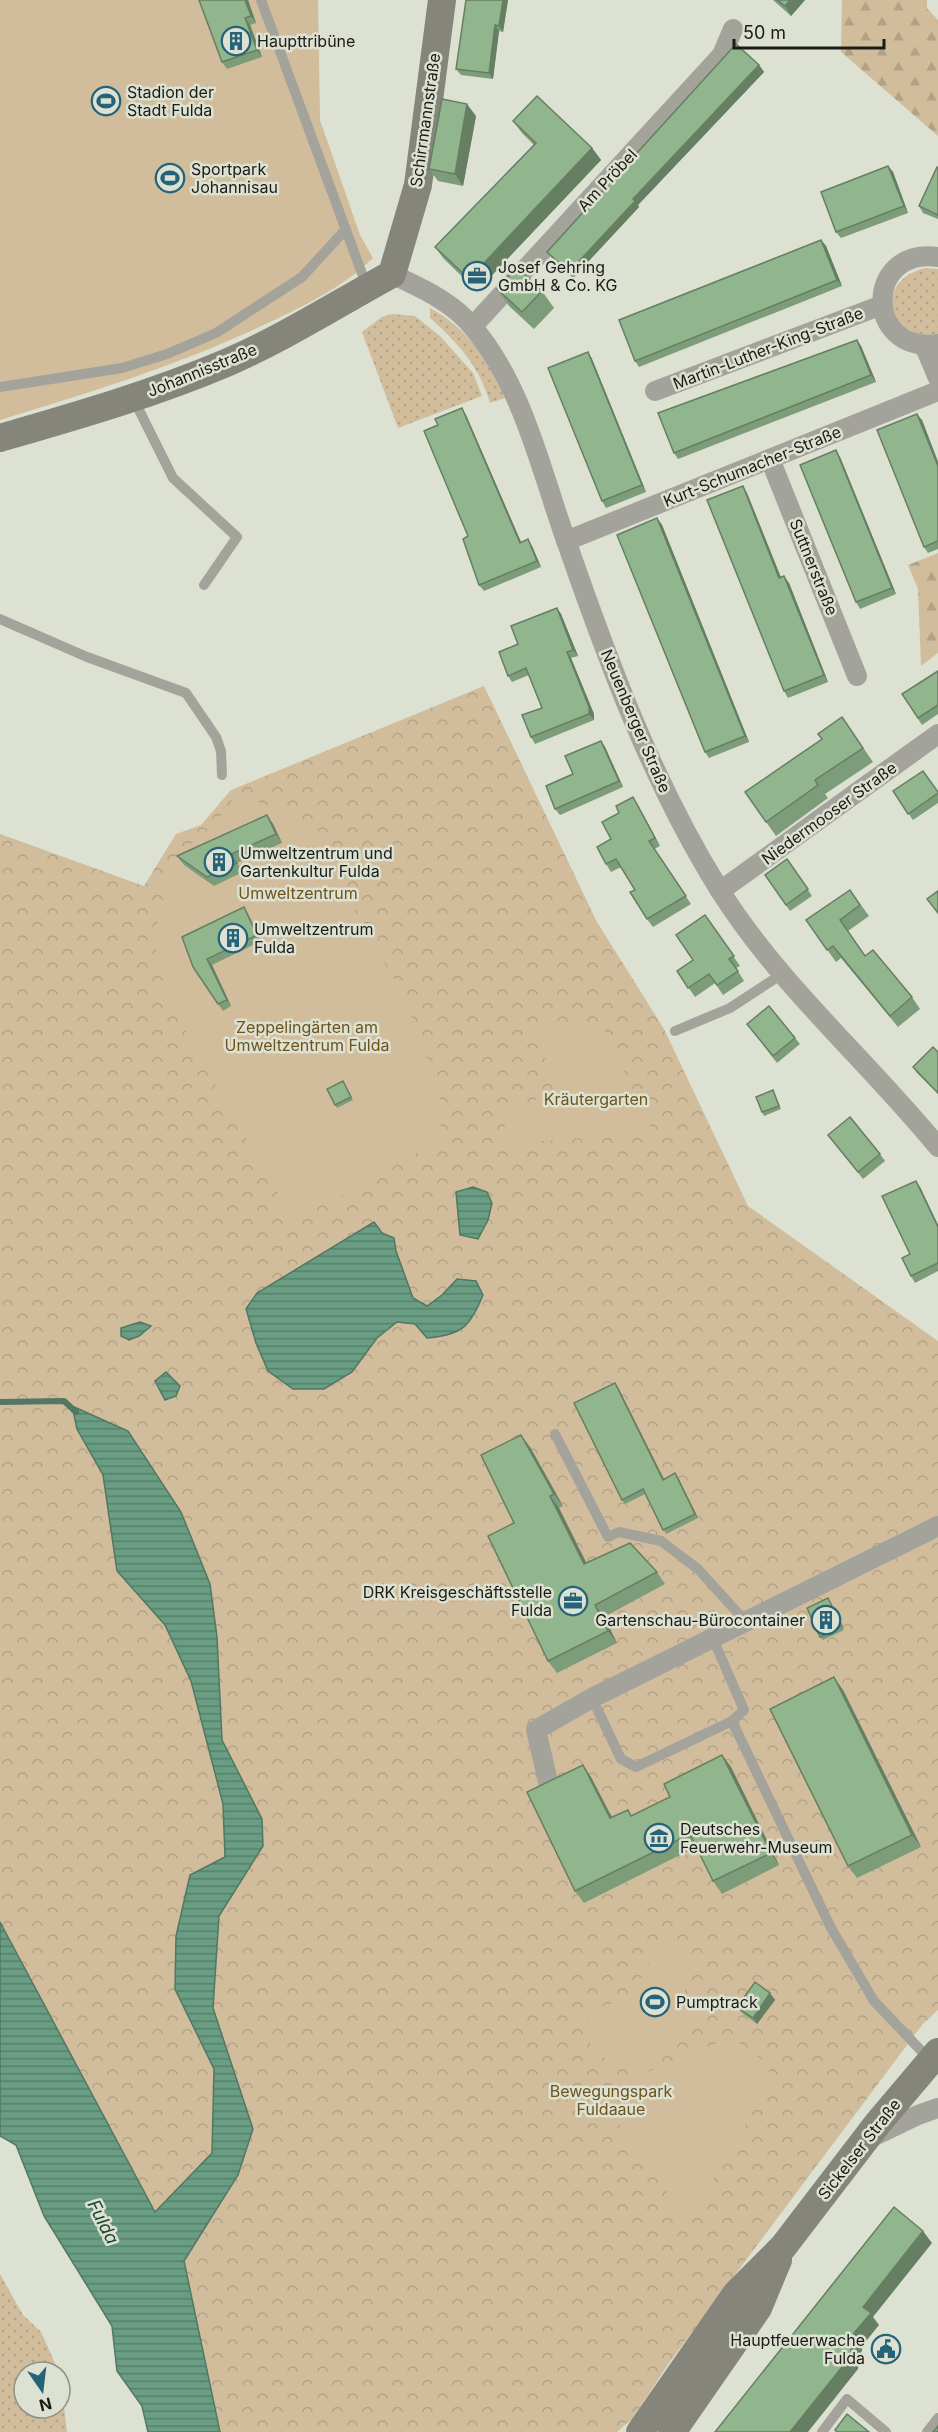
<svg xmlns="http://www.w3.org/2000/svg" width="938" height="2432" viewBox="0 0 938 2432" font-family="Inter,sans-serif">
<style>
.grass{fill:url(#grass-dots)}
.forest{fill:url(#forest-firs)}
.park{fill:url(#park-crowns)}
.garden{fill:#d1bd9c}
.water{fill:url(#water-rules);stroke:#527763;stroke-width:1.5}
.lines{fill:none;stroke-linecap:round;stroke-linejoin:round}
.stream{stroke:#527763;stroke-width:6}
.lane{stroke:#a3a39c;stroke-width:10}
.street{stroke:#a3a39c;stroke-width:20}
.secondary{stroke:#86857c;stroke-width:28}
.wall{fill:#7d9c79}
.shaded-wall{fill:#667f63}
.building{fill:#91b58d;stroke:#667f63;stroke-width:1.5}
.labels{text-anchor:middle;stroke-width:5;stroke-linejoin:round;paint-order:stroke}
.poi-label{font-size:16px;fill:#1b1c17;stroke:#dce1d2;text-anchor:start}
.street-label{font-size:16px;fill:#1b1c17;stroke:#dce1d2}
.park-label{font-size:16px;fill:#6e531d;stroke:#dce1d2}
.water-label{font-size:18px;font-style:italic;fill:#184431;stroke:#dce1d2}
</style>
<defs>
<pattern id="grass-dots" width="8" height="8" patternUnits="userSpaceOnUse" patternTransform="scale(1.5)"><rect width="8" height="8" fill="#d1bd9c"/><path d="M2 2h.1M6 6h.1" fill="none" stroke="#b3a286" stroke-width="1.8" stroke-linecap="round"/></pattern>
<pattern id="forest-firs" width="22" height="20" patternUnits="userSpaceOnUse" patternTransform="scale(1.5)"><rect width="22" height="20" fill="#d1bd9c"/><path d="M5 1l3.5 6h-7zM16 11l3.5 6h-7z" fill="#b3a286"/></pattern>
<pattern id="park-crowns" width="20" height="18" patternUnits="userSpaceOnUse" patternTransform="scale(1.5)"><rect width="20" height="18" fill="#d1bd9c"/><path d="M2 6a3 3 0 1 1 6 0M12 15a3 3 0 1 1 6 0" fill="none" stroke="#b3a286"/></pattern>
<pattern id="water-rules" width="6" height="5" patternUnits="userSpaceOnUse" patternTransform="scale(1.5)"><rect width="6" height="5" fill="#699e84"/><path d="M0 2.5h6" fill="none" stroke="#56806b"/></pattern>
</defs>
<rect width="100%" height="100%" fill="#dce1d2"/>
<g class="grass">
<path d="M925,268l13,1v67c-54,3 -63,-56 -13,-68z"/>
<path d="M430,308c37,20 59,52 75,90l-15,5c-10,-36 -32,-60 -60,-85z"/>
<polygon points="392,314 415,316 440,336 473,373 482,396 398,428 362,332 382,317"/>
<polygon points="0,2274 23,2315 41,2332 59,2372 24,2372 24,2408 60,2408 60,2374 67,2432 0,2432"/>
</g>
<g class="forest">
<polygon points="842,0 927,0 927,8 938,20 938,136 841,52"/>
<polygon points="938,553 938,653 921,666 918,589 908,565"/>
</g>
<polygon class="park" points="484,686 597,922 664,1029 748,1206 938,1341 938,2010 922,2025 669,2363 632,2419 617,2432 220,2432 184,2261 238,2175 253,2129 213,2008 219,1916 263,1846 262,1819 222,1740 217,1637 103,1475 117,1570 165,1625 191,1681 223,1804 225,1857 190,1875 176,1936 175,1989 214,2069 212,2154 156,2213 0,1922 0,834 144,886 176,834 201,825 231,790"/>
<g class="garden">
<path d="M0,0h318l2,120 40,115 13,23c-30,29 -65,46 -103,64 -87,42 -178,70 -270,98z"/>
<polygon points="238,793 303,821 331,840 359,921 403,994 431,1069 440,1099 441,1125 430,1149 417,1153 343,1195 293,1219 226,1105 168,997 152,933 168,903 166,864 212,827"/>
<polygon points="574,1024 604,1029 653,1132 512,1144 502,1118 560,1087 532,1032"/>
<path d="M675,1944c25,16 9,26 10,47 0,11 7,21 11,31 -15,16 -31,32 -52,39 -35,12 -72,-16 -52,-52l38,-10 26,-49z"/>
<path d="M725,2041l16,3 27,20 2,18 -77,133 -17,3 -15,-43 -19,-12 -14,-17 -8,-18 2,-50c37,-5 68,-28 103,-37z"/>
</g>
<g class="water">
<polygon points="473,1187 487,1192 492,1203 488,1220 478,1239 460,1235 456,1192"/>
<path d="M374,1222l8,11 12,5 2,13 17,47 14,8 15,-11 15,-16 19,2 7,14c-13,32 -21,40 -56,43l-12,-14 -18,-2 -20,16 -25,34 -28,17h-31l-25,-18 -12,-28 -10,-34 11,-16z"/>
<polygon points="140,1322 151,1326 139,1336 129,1340 121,1336 121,1328"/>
<polygon points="166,1372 180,1386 176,1396 165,1400 155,1381"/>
<polygon points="72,1406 128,1431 181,1512 210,1584 217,1637 222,1740 262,1819 263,1846 219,1916 213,2008 253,2129 238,2175 184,2261 220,2432 148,2432 142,2406 117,2371 112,2326 44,2216 16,2145 0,2136 0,1922 155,2212 212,2153 214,2069 175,1989 176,1936 190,1875 225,1857 223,1804 191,1681 165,1625 117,1571 103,1475 77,1429"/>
</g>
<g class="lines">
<polyline class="stream" points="0,1402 64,1401 76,1412"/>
<g class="lane">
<polyline points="261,0 367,287"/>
<polyline points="0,387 122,368 167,354 216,333 302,277 346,229"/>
<polyline points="133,398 173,478 237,537 204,585"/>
<polyline points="0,619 87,657 186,693 216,737 221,751 222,775"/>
<polyline points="675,1031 730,1008 782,974"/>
<polyline points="555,1434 608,1537 619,1532 661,1541 698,1569 746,1622"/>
<polyline points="592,1698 621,1759 636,1767 732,1721 744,1710 713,1639"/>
<polyline points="732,1721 831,1928 874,2001 930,2060"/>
<polyline points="822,2432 847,2399 886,2432"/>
<polyline points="927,2432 938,2418"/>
</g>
<g class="street">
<path d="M938,257c-73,-11 -75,97 0,87"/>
<path d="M392,274c28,14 58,26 79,51 53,61 70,147 97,221 41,118 85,237 151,343 60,96 148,171 219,258"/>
<polyline points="473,326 722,55 733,29"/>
<polyline points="924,345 938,378"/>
<polyline points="655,391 882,305"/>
<polyline points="770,459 857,676"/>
<polyline points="566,541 938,391"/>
<polyline points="720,891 938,734"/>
<polyline points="549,1786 536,1730 592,1698 938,1526"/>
<polyline points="872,2137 918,2115 938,2108"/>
</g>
<g class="secondary">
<path d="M0,438c76,-22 153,-44 226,-75 58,-25 111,-59 166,-89l26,-89 24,-185"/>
<polyline points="640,2432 736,2294 783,2247 878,2123 938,2052"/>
<polyline points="672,2432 758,2308 778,2260"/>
</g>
</g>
<g class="wall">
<polygon points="248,0 256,23 250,25 262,57 227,69 222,62"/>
<polygon points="508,0 503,32 499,31 493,79 461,75 456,69"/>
<polygon points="773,0 805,0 791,16"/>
<polygon points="759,65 764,72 638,205 639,207 573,278 552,258 547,252"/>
<polygon points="476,116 463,186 438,181 429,169"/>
<polygon points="513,121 592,148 601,160 477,291 444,259 435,247 534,145 522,133"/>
<polygon points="888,166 893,172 908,213 841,238 836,232"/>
<polygon points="938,168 938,219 923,213 919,206"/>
<polygon points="821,240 826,246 842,286 639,367 635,361"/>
<polygon points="497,289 542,291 554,308 534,329 509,306"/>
<polygon points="857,340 861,346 876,382 678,459 674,453"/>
<polygon points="588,352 592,359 646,492 606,508 602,501"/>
<polygon points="466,415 521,542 532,546 541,567 484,591 479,585 468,536"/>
<polygon points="922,420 938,462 938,549 928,553 924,547"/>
<polygon points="840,457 896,594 860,609 856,602"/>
<polygon points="747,493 781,578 789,583 828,682 788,698 784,691"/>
<polygon points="657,518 662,525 749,742 709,758 705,752"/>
<polygon points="557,608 561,614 578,656 571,658 594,714 594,720 535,744 531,737 542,708 529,675 512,682 508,676 518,644"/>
<polygon points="938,671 938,714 922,725 902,694"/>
<polygon points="842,717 873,762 825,794 828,798 776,836 745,792 822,739"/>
<polygon points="601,741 605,747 623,787 560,815 555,809"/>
<polygon points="893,791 938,792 938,803 913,820"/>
<polygon points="638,805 660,846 654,849 691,904 653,927 647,919 635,890 621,867 611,872 606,864 611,839"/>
<polygon points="267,815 273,824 282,843 237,863 243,872 214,886 184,865 177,856"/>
<polygon points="787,859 812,896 790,911 765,875"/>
<polygon points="850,890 869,916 848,931 865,956 912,997 920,1009 898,1027 841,958 836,962 806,920"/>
<polygon points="244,907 248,914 261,941 212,965 231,1006 223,1011 193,967"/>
<polygon points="705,915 740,966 736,968 744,981 723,995 715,983 695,997 677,971 693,960"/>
<polygon points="747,1024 795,1038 800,1044 777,1063"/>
<polygon points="938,1052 938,1094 917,1073 913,1067"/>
<polygon points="345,1084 353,1100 337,1108 335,1105"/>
<polygon points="773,1090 781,1109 764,1116 762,1112"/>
<polygon points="828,1135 880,1154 885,1161 863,1179"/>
<polygon points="920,1187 938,1225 938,1271 915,1283 911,1276 910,1254"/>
<polygon points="615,1383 663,1479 675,1473 698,1518 666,1534 645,1494 625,1504 622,1500"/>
<polygon points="530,1447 563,1506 559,1508 586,1563 657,1572 665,1584 604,1617 617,1643 557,1673 548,1661 514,1523"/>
<polygon points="830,1601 844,1630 823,1640 820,1637"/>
<polygon points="843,1690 921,1847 857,1878 848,1866"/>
<polygon points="722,1755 731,1767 779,1865 722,1894 713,1881 696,1847 584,1903 575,1891 591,1777 612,1817 628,1810 632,1816 670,1797"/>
<polygon points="770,1993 775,2000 757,2024 742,2013 737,2007"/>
</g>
<g class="shaded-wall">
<polygon points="245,0 248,0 256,23 251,16"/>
<polygon points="503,0 508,0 503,32 499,26"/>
<polygon points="790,0 805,0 791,16 785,6"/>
<polygon points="245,18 250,25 262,57 257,50"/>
<polygon points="495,25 499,31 493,79 489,73"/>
<polygon points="759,65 764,72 638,205 639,207 573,278 569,272 633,199"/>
<polygon points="467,104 476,116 463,186 455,174"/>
<polygon points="592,148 601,160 477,291 469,279"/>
<polygon points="888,166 893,172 908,213 904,206"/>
<polygon points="821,240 826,246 842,286 837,280"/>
<polygon points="857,340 861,346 876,382 871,375"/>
<polygon points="588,352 592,359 646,492 642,485"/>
<polygon points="462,408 466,415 524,549 520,543"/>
<polygon points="917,414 922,420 938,462 938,466"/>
<polygon points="836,450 840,457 896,594 892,588"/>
<polygon points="743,486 747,493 784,585 779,578"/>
<polygon points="657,518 662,525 749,742 745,736"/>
<polygon points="528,539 532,546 541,567 537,561"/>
<polygon points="784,576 789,583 828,682 824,675"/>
<polygon points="557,608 561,614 578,656 573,650"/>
<polygon points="567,652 571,658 594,714 594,720 589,714"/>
<polygon points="601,741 605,747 623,787 619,781"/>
<polygon points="633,797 638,805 660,846 655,838"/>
<polygon points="267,815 273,824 282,843 276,834"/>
<polygon points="244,907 248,914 261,941 257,935"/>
<polygon points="207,959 212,965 231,1006 227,1000"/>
<polygon points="916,1181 920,1187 938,1225 938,1227"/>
<polygon points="615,1383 618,1387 666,1483 663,1480"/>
<polygon points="521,1435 530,1447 563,1506 554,1494"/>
<polygon points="675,1473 678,1477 698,1518 695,1514"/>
<polygon points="550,1496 559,1508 593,1576 584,1564"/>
<polygon points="595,1605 604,1617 617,1643 608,1631"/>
<polygon points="834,1677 843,1690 921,1847 912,1835"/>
<polygon points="722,1755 731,1767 779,1865 771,1853"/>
<polygon points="583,1765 591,1777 618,1830 610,1818"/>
<polygon points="770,1993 775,2000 757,2024 753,2018"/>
<polygon points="923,2231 932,2243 873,2317 879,2325 863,2345 858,2369 808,2432 790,2432 863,2307"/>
</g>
<g class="building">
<polygon points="199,0 245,0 251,16 245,18 257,50 222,62"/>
<polygon points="466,0 503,0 499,26 495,25 489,73 456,69"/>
<polygon points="777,0 790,0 785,6"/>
<polygon points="736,44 759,65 633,199 635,201 569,272 547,252"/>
<polygon points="537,96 592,148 469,279 435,247 536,143 513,121"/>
<polygon points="442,99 467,104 455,174 429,169"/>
<polygon points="888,166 904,206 836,232 821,192"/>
<polygon points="937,167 938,168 938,215 919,206"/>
<polygon points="821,240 837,280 635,361 619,320"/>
<polygon points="517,267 542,291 522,312 497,289"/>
<polygon points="857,340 871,375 674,453 658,413"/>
<polygon points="588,352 642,485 602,501 548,368"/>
<polygon points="462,408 520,543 528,539 537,561 479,585 463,539 468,536 424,431 438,425 435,419"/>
<polygon points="917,414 938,466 938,541 924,547 877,430"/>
<polygon points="836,450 892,588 856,602 800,465"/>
<polygon points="743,486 779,578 784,576 824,675 784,691 707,500"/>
<polygon points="657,518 745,736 705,752 617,535"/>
<polygon points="557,608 573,650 567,652 589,707 589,714 531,737 522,715 542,708 526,668 508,676 499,652 518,644 511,626"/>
<polygon points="938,671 938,705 918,718 902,694"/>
<polygon points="842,717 863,748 815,780 818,785 766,822 745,792 822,739 818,734"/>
<polygon points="601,741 619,781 555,809 546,786 573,774 565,756"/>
<polygon points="923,771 938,792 938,793 908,814 893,791"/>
<polygon points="633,797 655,838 649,841 686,896 647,919 630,892 635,890 616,859 606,864 597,847 611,839 602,822 619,813 616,806"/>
<polygon points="267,815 276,834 227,856 237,863 207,877 177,856"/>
<polygon points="787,859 808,889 786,905 765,875"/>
<polygon points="850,890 860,905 840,920 865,956 873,950 912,997 890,1016 833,946 827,950 806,920"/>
<polygon points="938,891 938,913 927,899"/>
<polygon points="244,907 257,935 207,959 227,1000 218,1004 193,967 182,937"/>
<polygon points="705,915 734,956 729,959 738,971 717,985 709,974 688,988 677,971 693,960 676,935"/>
<polygon points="769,1006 795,1038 773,1056 747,1024"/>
<polygon points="933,1047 938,1052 938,1093 913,1067"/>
<polygon points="343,1081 351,1097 335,1105 327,1089"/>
<polygon points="773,1090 779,1106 762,1112 756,1097"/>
<polygon points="850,1117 880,1154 858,1172 828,1135"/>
<polygon points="916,1181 938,1227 938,1263 911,1276 902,1258 910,1254 882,1196"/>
<polygon points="615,1383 663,1480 675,1473 695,1514 663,1530 643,1489 622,1500 574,1403"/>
<polygon points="521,1435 554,1494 550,1496 584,1564 630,1543 657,1572 595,1605 608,1631 548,1661 488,1536 514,1523 481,1455"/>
<polygon points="828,1598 842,1626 820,1637 807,1608"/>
<polygon points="834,1677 912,1835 848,1866 770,1709"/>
<polygon points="722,1755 771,1853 713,1881 690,1834 575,1891 527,1792 583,1765 610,1818 628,1810 631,1816 670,1797 664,1784"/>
<polygon points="755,1982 770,1993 753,2018 737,2007"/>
<polygon points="894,2207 923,2231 863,2307 871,2313 854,2333 850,2357 790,2432 715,2432"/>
<polygon points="847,2414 869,2432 837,2432 835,2430"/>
<polygon points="938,2426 938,2432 933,2432"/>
</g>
<defs>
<g id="building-ring" transform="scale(1.5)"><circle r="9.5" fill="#dce1d2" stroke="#246379" stroke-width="1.5"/><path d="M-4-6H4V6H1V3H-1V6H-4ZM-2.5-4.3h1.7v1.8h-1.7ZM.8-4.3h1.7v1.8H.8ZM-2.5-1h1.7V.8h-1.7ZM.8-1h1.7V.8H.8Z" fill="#246379"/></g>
<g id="stadium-ring" transform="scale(1.5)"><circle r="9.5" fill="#dce1d2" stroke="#246379" stroke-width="1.5"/><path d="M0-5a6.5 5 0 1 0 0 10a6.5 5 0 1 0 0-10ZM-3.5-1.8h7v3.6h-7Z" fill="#246379"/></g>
<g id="office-ring" transform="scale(1.5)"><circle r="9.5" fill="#dce1d2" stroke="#246379" stroke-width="1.5"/><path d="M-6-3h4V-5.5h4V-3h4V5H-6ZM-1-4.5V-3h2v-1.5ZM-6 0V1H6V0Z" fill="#246379"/></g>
<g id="museum-ring" transform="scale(1.5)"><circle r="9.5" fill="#dce1d2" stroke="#246379" stroke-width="1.5"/><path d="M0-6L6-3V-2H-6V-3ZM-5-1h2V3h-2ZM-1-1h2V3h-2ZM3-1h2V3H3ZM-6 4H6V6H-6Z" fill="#246379"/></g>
<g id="civic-ring" transform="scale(1.5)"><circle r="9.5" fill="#dce1d2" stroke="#246379" stroke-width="1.5"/><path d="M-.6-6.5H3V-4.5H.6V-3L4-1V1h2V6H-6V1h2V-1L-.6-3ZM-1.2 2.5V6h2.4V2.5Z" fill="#246379"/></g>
</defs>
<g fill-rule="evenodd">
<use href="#building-ring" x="236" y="41"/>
<use href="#stadium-ring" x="106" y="101"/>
<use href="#stadium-ring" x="170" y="178"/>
<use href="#office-ring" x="477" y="276"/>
<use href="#building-ring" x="219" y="862"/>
<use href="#building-ring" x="233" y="938"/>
<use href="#office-ring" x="573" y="1601"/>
<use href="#building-ring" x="826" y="1620"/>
<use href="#museum-ring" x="659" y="1838"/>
<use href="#stadium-ring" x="655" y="2002"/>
<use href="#civic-ring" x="886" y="2349"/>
</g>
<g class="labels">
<g class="poi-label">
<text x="257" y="47">Haupttribüne</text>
<text x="127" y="98">Stadion der<tspan x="127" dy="18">Stadt Fulda</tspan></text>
<text x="191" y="175">Sportpark<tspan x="191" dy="18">Johannisau</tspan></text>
<text x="498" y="273">Josef Gehring<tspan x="498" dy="18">GmbH &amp; Co. KG</tspan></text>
<text x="240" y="859">Umweltzentrum und<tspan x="240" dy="18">Gartenkultur Fulda</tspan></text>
<text x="254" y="935">Umweltzentrum<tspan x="254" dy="18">Fulda</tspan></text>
<text x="552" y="1598" text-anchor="end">DRK Kreisgeschäftsstelle<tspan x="552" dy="18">Fulda</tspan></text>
<text x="805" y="1626" text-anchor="end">Gartenschau-Bürocontainer</text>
<text x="680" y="1835">Deutsches<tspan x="680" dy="18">Feuerwehr-Museum</tspan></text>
<text x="676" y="2008">Pumptrack</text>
<text x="865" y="2346" text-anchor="end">Hauptfeuerwache<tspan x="865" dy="18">Fulda</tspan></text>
</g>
<g class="street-label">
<text transform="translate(425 120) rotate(-82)" y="6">Schirrmannstraße</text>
<text transform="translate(607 180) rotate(-47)" y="6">Am Pröbel</text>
<text transform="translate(768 348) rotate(-21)" y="6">Martin-Luther-King-Straße</text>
<text transform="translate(202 370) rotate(-22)" y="6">Johannisstraße</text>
<text transform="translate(752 466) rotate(-22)" y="6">Kurt-Schumacher-Straße</text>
<text transform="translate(814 567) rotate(68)" y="6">Suttnerstraße</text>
<text transform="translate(636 721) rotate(67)" y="6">Neuenberger Straße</text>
<text transform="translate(829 813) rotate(-36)" y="6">Niedermooser Straße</text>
<text transform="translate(859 2149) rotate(-52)" y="6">Sickelser Straße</text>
</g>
<g class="park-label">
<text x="298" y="899">Umweltzentrum</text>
<text x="307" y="1033">Zeppelingärten am<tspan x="307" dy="18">Umweltzentrum Fulda</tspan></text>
<text x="596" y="1105">Kräutergarten</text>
<text x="611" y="2097">Bewegungspark<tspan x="611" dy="18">Fuldaaue</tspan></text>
</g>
<g class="water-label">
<text transform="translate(103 2222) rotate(63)" y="6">Fulda</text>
</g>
</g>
<g transform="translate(42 2390) rotate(166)"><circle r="28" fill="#dce1d2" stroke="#8f9287" stroke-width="1.5"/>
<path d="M0-4.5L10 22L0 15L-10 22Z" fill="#246379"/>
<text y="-9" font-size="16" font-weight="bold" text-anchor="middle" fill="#1b1c17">N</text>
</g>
<path d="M734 39v9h150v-9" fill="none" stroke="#1b1c17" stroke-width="3"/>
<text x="743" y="39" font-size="18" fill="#1b1c17" stroke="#dce1d2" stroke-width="4.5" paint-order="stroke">50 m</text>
</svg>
